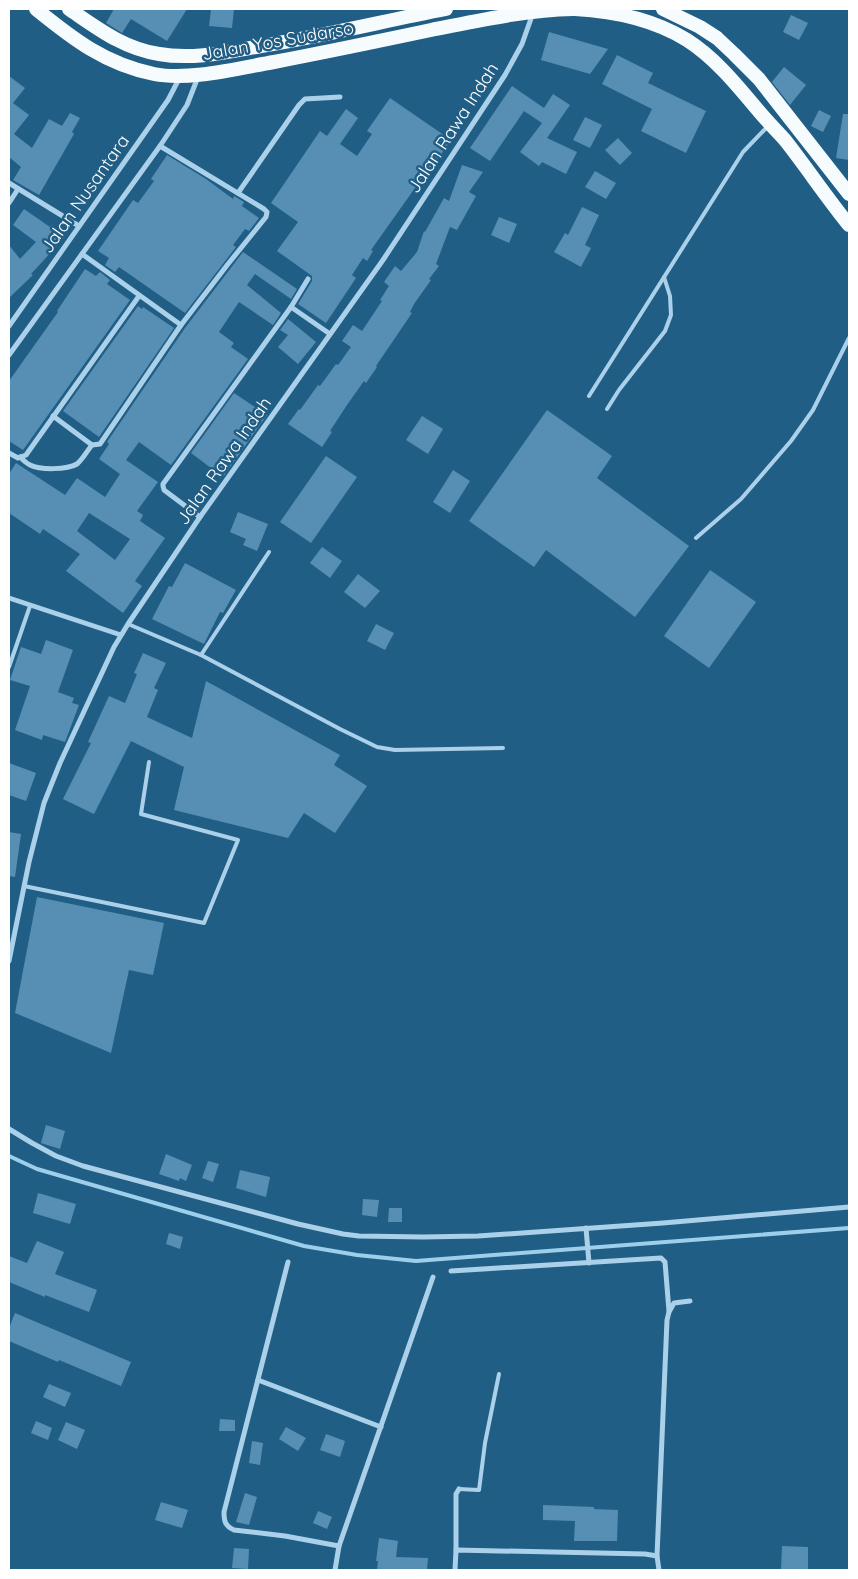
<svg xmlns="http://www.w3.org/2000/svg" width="858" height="1579" viewBox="0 0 858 1579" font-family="Quicksand,sans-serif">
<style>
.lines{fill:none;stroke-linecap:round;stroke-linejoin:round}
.stream{stroke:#9ecfea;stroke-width:4}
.building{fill:#568fb3;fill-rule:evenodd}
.service{stroke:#aad1e9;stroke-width:4}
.minor{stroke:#aad1e9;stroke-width:5}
.trunk{stroke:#f6fbfe;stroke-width:14}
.labels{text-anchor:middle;stroke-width:5;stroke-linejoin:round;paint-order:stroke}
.street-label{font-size:18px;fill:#fff;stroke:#215e85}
</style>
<rect width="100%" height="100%" fill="#215e85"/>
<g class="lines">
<polyline class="stream" points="9,1156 37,1169 304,1246 357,1255 416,1261 849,1228"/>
</g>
<g class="building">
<polygon points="114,9 187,9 167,41 131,19 122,33 106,23"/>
<polygon points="211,9 234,9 232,28 209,26"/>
<polygon points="791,15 808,23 799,40 783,32"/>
<polygon points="549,32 608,49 590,74 541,60"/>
<polygon points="617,55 653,73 648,83 706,111 686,153 641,131 652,109 602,84"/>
<polygon points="784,67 806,85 790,105 772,82"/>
<polygon points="9,76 25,88 13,103 29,115 14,134 32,148 49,119 62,126 70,113 80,118 72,132 74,134 39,195 13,180 21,167 9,157"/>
<polygon points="512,86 544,108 553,94 570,105 547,138 577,152 566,174 542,162 539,166 520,152 542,123 524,111 490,161 470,148"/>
<polygon points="390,98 451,140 429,172 427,171 371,250 373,251 367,261 363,258 352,275 356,278 326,323 298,304 312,281 312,276 277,251 298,222 271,203 320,131 327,136 346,109 358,118 340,144 357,156 372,134 367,131"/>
<polygon points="819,110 831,116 823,132 811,126"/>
<polygon points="843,114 849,114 849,160 836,158"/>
<polygon points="585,117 602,125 590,148 573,140"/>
<polygon points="618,138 632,153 620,165 605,150"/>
<polygon points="167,155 206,179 233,199 234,196 244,202 242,206 259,218 249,231 245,229 233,245 236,247 185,313 119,267 115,272 105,265 109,258 98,251 133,200 138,203 154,181 151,179"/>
<polygon points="462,165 483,172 469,192 476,196 457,230 450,227 436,264 439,266 429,279 431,280 414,304 410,312 412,313 376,366 377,367 366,383 364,381 347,405 330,431 332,432 322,447 288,424 299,409 300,410 318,385 320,386 336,364 338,365 351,347 342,341 353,325 362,331 382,301 380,300 389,286 384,282 395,266 401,271 417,252 424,231 425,232 444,198 449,201"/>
<polygon points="595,171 616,183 606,199 585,187"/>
<polygon points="582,207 599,215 585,245 591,248 581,267 554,252 565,233 568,235"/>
<polygon points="24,209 50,227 51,225 65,237 31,274 33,275 9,298 9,245 20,259 36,242 13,225"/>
<polygon points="499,217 517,224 509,243 491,235"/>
<path d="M243,252l54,37 -6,10 -36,-25 -8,11 34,28 -8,12 -34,-23 -20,30 15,11 -3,4 17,12 -77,106 -32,-23 -13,18 32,22 -21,29 6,4 -3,6 25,17 -30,43 7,5 -19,27 -57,-42 14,-17 -37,-25 -3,5 -31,-21v-39l7,-11 49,32 12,-17 28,19 15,-23 -21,-15 10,-15 -2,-2 78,-114zM89,513l41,26 -15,21 -38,-29z"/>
<polygon points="85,269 96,276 100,272 110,280 107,284 130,300 23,450 9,441 9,381 58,312 57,311"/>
<polygon points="138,306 142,309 143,307 174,328 99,437 63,411"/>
<polygon points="288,319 316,342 298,364 278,347 288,335 280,330"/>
<polygon points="234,393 267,415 223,477 191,453"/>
<polygon points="547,410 612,456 597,478 689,546 635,617 546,550 534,567 469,521"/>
<polygon points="422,416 443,429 428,454 406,440"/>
<polygon points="326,456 357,477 311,543 280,522"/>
<polygon points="453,470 470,481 450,513 433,502"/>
<polygon points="238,512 268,524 257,551 243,545 246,539 230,532"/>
<polygon points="322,547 342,561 330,578 310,563"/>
<polygon points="185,563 236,590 223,613 220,612 204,644 152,619 169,586 172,587"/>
<polygon points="710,570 756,602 709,668 664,636"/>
<polygon points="358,574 380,591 365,608 344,592"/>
<polygon points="376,624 394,633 385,650 367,641"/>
<polygon points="46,640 73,650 58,692 74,698 72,703 79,705 65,742 43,735 42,740 15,730 30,686 10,680 21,647 41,654"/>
<polygon points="143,653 166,663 154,688 158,690 147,717 192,738 206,681 340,755 334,765 367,786 335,833 304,813 288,838 174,810 184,767 131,741 94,814 63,799 91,743 88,742 109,696 125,703 137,674 134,673"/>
<polygon points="9,763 36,773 26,801 9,795"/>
<polygon points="9,832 21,834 15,877 9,876"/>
<polygon points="37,897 164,923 153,975 129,970 111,1053 15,1013"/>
<polygon points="46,1125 65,1131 60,1149 41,1143"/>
<polygon points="166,1154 192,1165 186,1181 180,1178 179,1181 159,1174"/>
<polygon points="208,1161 219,1164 213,1182 202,1178"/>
<polygon points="240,1170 270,1177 266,1197 236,1188"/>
<polygon points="38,1193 76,1204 70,1224 33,1213"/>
<polygon points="363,1199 379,1200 377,1217 362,1215"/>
<polygon points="389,1208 402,1208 402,1222 388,1222"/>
<polygon points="169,1233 183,1237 180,1249 166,1244"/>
<polygon points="37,1241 64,1252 55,1274 97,1290 89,1312 45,1295 45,1297 9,1282 9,1256 27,1263"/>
<polygon points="15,1313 131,1362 121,1386 59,1360 58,1362 9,1341 9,1328"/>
<polygon points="49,1384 71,1393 65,1407 43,1397"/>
<polygon points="220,1419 235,1420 235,1431 219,1431"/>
<polygon points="36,1421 52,1428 48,1440 31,1433"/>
<polygon points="66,1422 85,1430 77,1449 58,1440"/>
<polygon points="286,1427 306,1438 298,1451 279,1439"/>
<polygon points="326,1434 345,1441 340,1457 320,1450"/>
<polygon points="252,1441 263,1443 260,1465 249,1463"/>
<polygon points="245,1493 257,1497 249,1525 236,1522"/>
<polygon points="161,1502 188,1510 182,1528 155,1520"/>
<polygon points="543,1505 594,1507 594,1509 618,1510 617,1541 574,1541 575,1521 543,1520"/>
<polygon points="318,1511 332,1517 327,1529 313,1523"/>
<polygon points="379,1538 398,1541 396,1557 428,1558 427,1570 377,1570 378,1561 376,1561"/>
<polygon points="782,1546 808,1547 808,1570 781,1570"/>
<polygon points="234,1548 249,1549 248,1569 232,1568"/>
</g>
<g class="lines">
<g class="service">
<polyline points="589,396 743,152 769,125"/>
<polyline points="607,409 619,390 665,331 671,315 670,296 664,277"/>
<polyline points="696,538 741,499 791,441 813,410 849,338"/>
<polyline points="128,624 201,655 340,729 377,747 395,750 503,748"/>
<polyline points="201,655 269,552"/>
<polyline points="9,667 30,606"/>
<polyline points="24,886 204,923 238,840 141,814 149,762"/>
<polyline points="459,1489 479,1490 485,1443 499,1374"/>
</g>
<g class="minor">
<polyline points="9,183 79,226"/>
<polyline points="238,193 299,105 305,99 340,97"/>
<polyline points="9,203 18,189"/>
<polyline points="82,254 181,325"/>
<polyline points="291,307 330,334"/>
<polyline points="9,326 168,100 180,77"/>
<polyline points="9,355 160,146 187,105 198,77"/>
<polyline points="53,416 92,445 100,444 181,325 228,264 266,217 267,212 264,209 160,146"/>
<polyline points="9,453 18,458 26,455 139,296"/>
<path d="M20,457c3,3 6,6 10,8 10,5 37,5 47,-1 6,-5 10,-13 15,-19"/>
<polyline points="200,517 164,490 163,486 163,484 291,307 308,279"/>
<polyline points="9,598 121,635"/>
<polyline points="9,961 29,862 44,803 60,763 114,647 128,624 200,517 383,260 505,75 522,44 533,13"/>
<polyline points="9,1129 32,1143 56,1156 83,1166 298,1224 343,1234 359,1236 423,1237 478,1236 663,1223 849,1207"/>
<polyline points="586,1228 589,1263"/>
<path d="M288,1262l-64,250c0,9 1,14 10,18l51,6 54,10"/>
<polyline points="451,1271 661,1258 665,1262 669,1311"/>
<polyline points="258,1380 381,1427"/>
<polyline points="456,1550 456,1494 459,1489"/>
<polyline points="657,1556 667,1320 669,1312 674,1303 690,1301"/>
<polyline points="335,1570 339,1546 433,1277"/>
<polyline points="455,1570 456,1550 645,1554 657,1556 659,1570"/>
</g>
<g class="trunk">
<path d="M36,9c37,30 69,55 118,65 35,7 85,-6 120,-12 52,-10 105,-21 157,-32 46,-9 94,-20 142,-21"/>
<path d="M69,9c28,19 55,40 90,45 34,6 68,-2 102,-8 62,-10 123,-25 185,-37"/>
<path d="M575,9c38,2 78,10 112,31 28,18 49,44 70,69 9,11 19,21 28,31 22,28 42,58 64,85"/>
<polyline points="663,9 700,27 717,38 734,54 759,79 849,194"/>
</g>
</g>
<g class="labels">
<g class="street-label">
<text transform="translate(278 41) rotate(-10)" y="6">Jalan Yos Sudarso</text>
<text transform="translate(453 128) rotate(-57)" y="6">Jalan Rawa Indah</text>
<text transform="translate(85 194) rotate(-55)" y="6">Jalan Nusantara</text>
<text transform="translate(224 461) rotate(-55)" y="6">Jalan Rawa Indah</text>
</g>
</g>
<rect width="858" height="1579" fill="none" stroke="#ffffff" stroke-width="20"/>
</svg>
